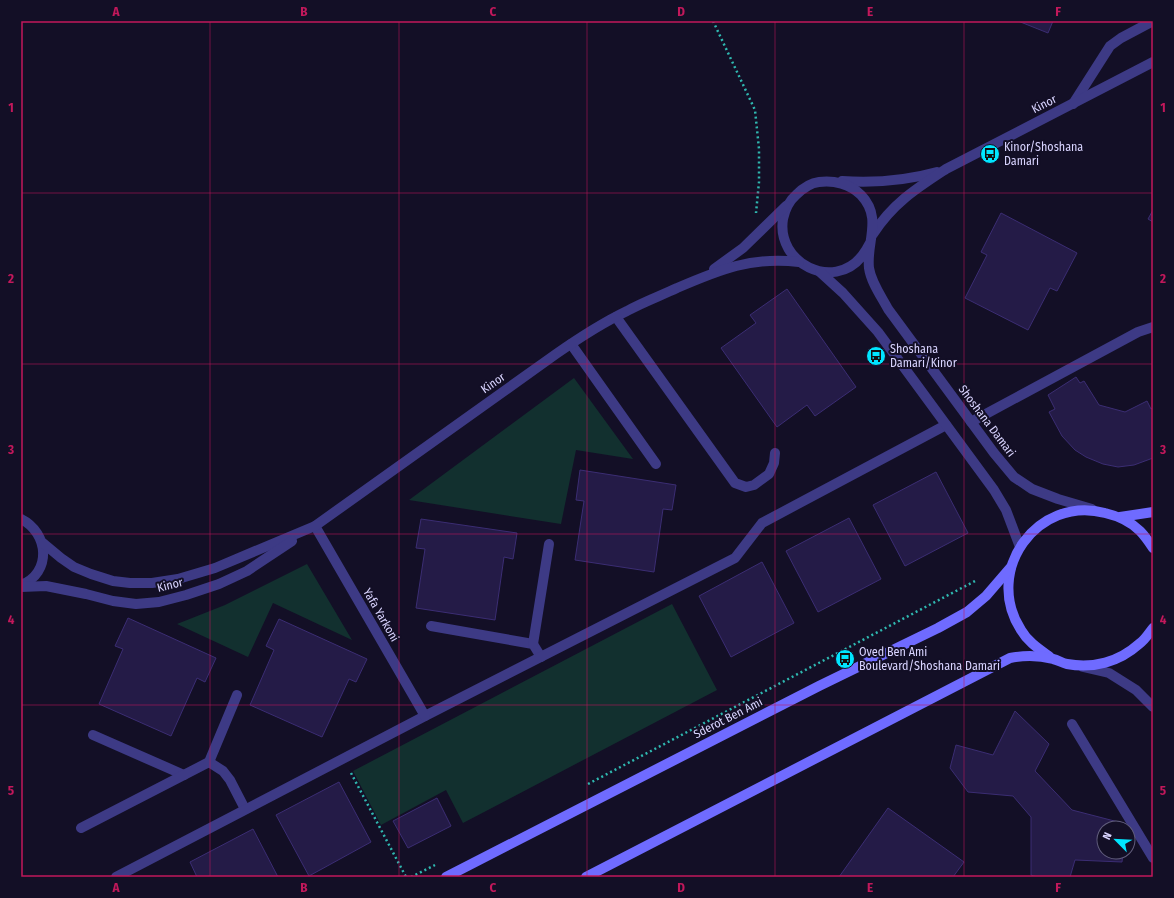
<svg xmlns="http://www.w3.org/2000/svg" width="1174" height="898" viewBox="0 0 1174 898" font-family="'Fira Sans Condensed',sans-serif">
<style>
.green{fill:#12302f}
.building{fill:#241b47;stroke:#3b2d73}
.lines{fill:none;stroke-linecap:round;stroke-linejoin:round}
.path{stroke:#2fb8b0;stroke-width:2.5;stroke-dasharray:2 3;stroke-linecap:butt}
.service{stroke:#3d3a85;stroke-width:10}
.minor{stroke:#3d3a85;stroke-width:10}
.tertiary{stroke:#3d3a85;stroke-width:10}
.secondary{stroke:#6f6bff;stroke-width:10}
.grid{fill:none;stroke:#c2185b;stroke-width:1;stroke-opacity:0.55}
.labels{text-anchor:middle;stroke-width:4;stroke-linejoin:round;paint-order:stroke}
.street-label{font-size:12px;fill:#d9d4ff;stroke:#130f26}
.poi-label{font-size:12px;fill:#d9d4ff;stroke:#130f26;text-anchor:start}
.neatline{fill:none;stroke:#c2185b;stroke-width:1.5}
.grid-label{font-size:13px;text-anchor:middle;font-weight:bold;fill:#c2185b}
</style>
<rect width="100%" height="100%" fill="#130f26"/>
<g class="green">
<polygon points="574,378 633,459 576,450 561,524 409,500"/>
<polygon points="307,564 352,640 273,603 248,657 177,624 225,605"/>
<polygon points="672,604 717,690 463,823 446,790 381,825 353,771"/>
</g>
<g class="building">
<polygon points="1018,21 1053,21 1048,33"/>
<polygon points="1153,210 1153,222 1148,219"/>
<polygon points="1001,213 1077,253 1057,291 1050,288 1028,330 965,298 987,255 981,252"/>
<polygon points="787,289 856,387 815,416 807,405 777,427 721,348 756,323 750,315"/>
<polygon points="1076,377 1080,383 1084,381 1099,405 1125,412 1147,401 1151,409 1153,407 1153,458 1134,465 1118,467 1103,464 1086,457 1075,450 1062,436 1049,412 1055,409 1048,395"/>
<polygon points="580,470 676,485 672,510 663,509 654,572 575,560 584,501 576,500"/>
<polygon points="936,472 968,533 905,566 873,505"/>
<polygon points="849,518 881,579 818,612 786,551"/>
<polygon points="421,519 517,533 513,559 504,557 495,620 416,608 425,549 416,548"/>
<polygon points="762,562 794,623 731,657 699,596"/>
<polygon points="128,618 216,658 205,682 197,678 171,736 99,704 123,649 115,646"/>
<polygon points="279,619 367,659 356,682 349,679 322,737 250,705 274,650 266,646"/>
<polygon points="1015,711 1049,744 1035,771 1072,810 1126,824 1126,828 1104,828 1104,852 1123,852 1122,862 1075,860 1070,877 1037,877 1031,875 1031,817 1013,796 968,792 950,768 956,745 993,755"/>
<polygon points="339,782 371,842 309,876 276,815"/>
<polygon points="437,798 451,826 408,848 393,821"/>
<polygon points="888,808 964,862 953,877 839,877"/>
<polygon points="253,829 278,877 197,877 190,862"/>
</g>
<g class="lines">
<g class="path">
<polyline points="713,21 755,110 759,149 759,182 756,213"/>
<polyline points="351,773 406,877"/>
<polyline points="588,784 977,580"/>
<polyline points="411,877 435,865"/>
</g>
<g class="service">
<polyline points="1073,104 1110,46 1121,38 1153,21"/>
<polyline points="616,317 735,483 746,487 754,485 769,474 774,463 775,453"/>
<polyline points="571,344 656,464"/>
<polyline points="971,422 1138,332 1153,327"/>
<polyline points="431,626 533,644 541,657"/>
<polyline points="533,644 549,544"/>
<polyline points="1072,724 1153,858"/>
<polyline points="93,735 184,775"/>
<polyline points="209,762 223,771 230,780 245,809"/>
<polyline points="81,828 209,762 237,695"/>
<polyline points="116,877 425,716 735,558 762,523 946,425"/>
</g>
<g class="minor">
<path d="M842,181c32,2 63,0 95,-9"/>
<path d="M873,234c20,-31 44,-46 73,-65l207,-107"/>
<path d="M870,243c-2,4 -5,9 -8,13 -29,36 -86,7 -79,-37 2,-9 6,-18 13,-24 6,-6 14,-12 23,-13 15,-2 31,2 42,13 22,23 5,47 8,73 2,14 12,28 19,41l106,144 20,24 18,12 26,10 34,10"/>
<polyline points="714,269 743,248 786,206"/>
<polyline points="820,272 843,293 878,332 994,490 1006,510 1020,547"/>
<path d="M21,519c28,14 31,54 0,66"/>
<polyline points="315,526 425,716"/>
<path d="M43,543l18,15 13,9 17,7 22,7 17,2h22l26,-4 37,-11 100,-42 241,-172c23,-16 46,-31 71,-43 16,-9 33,-15 50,-23 42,-18 75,-32 122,-26"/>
<polyline points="21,587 46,586 86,594 113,601 136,604 159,602 186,595 219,584 247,571 292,541"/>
</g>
<polyline class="tertiary" points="1083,667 1109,673 1136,690 1153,707"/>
<g class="secondary">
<polyline points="1120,517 1153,512"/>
<path d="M1050,657c-11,-8 -22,-15 -29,-27 -38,-59 16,-135 84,-117 13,3 25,8 35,18 5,5 9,11 13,17"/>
<polyline points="446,877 819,686 938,628 967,612 986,596 1011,567"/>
<path d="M586,877l424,-219c15,-3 28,-3 43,1 5,1 9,4 14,5 26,5 52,-2 72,-20 6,-4 10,-11 14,-16"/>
</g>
</g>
<path class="grid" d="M210,21v856M399,21v856M587,21v856M775,21v856M964,21v856M21,193h1132M21,364h1132M21,534h1132M21,705h1132"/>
<defs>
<g id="bus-disc" transform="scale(1)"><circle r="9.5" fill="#00e5ff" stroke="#130f26"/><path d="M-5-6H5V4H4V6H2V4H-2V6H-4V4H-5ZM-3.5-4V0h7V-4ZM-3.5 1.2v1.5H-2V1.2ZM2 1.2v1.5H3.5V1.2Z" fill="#111"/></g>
</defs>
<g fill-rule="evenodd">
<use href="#bus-disc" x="990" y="154"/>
<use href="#bus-disc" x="876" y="356"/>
<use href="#bus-disc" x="845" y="659"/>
</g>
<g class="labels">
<g class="street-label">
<text transform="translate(1044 104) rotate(-27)" y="4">Kinor</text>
<text transform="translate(493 383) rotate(-35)" y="4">Kinor</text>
<text transform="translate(987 421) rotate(53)" y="4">Shoshana Damari</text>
<text transform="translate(170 585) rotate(-14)" y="4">Kinor</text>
<text transform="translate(381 615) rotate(60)" y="4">Yafa Yarkoni</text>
<text transform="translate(728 718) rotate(-27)" y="4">Sderot Ben Ami</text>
</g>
<g class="poi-label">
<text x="1004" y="151">Kinor/Shoshana<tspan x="1004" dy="14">Damari</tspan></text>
<text x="890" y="353">Shoshana<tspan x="890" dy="14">Damari/Kinor</tspan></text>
<text x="859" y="656">Oved Ben Ami<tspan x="859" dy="14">Boulevard/Shoshana Damari</tspan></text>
</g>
</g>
<rect width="1174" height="898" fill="none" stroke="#130f26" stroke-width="44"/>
<g transform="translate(1116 840) rotate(294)"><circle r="19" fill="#130f26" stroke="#625e7d"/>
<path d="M0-3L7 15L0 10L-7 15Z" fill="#00e5ff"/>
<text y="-6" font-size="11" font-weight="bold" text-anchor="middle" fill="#d9d4ff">N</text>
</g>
<rect x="22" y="22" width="1130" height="854" class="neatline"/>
<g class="grid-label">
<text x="116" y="16">A</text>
<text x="304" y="16">B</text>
<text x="493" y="16">C</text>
<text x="681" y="16">D</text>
<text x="870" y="16">E</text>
<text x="1058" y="16">F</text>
<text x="11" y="112">1</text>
<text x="1163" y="112">1</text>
<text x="11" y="283">2</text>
<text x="1163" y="283">2</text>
<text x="11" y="454">3</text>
<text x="1163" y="454">3</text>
<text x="11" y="624">4</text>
<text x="1163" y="624">4</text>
<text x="11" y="795">5</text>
<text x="1163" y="795">5</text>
<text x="116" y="892">A</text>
<text x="304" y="892">B</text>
<text x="493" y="892">C</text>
<text x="681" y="892">D</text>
<text x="870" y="892">E</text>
<text x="1058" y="892">F</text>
</g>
</svg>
